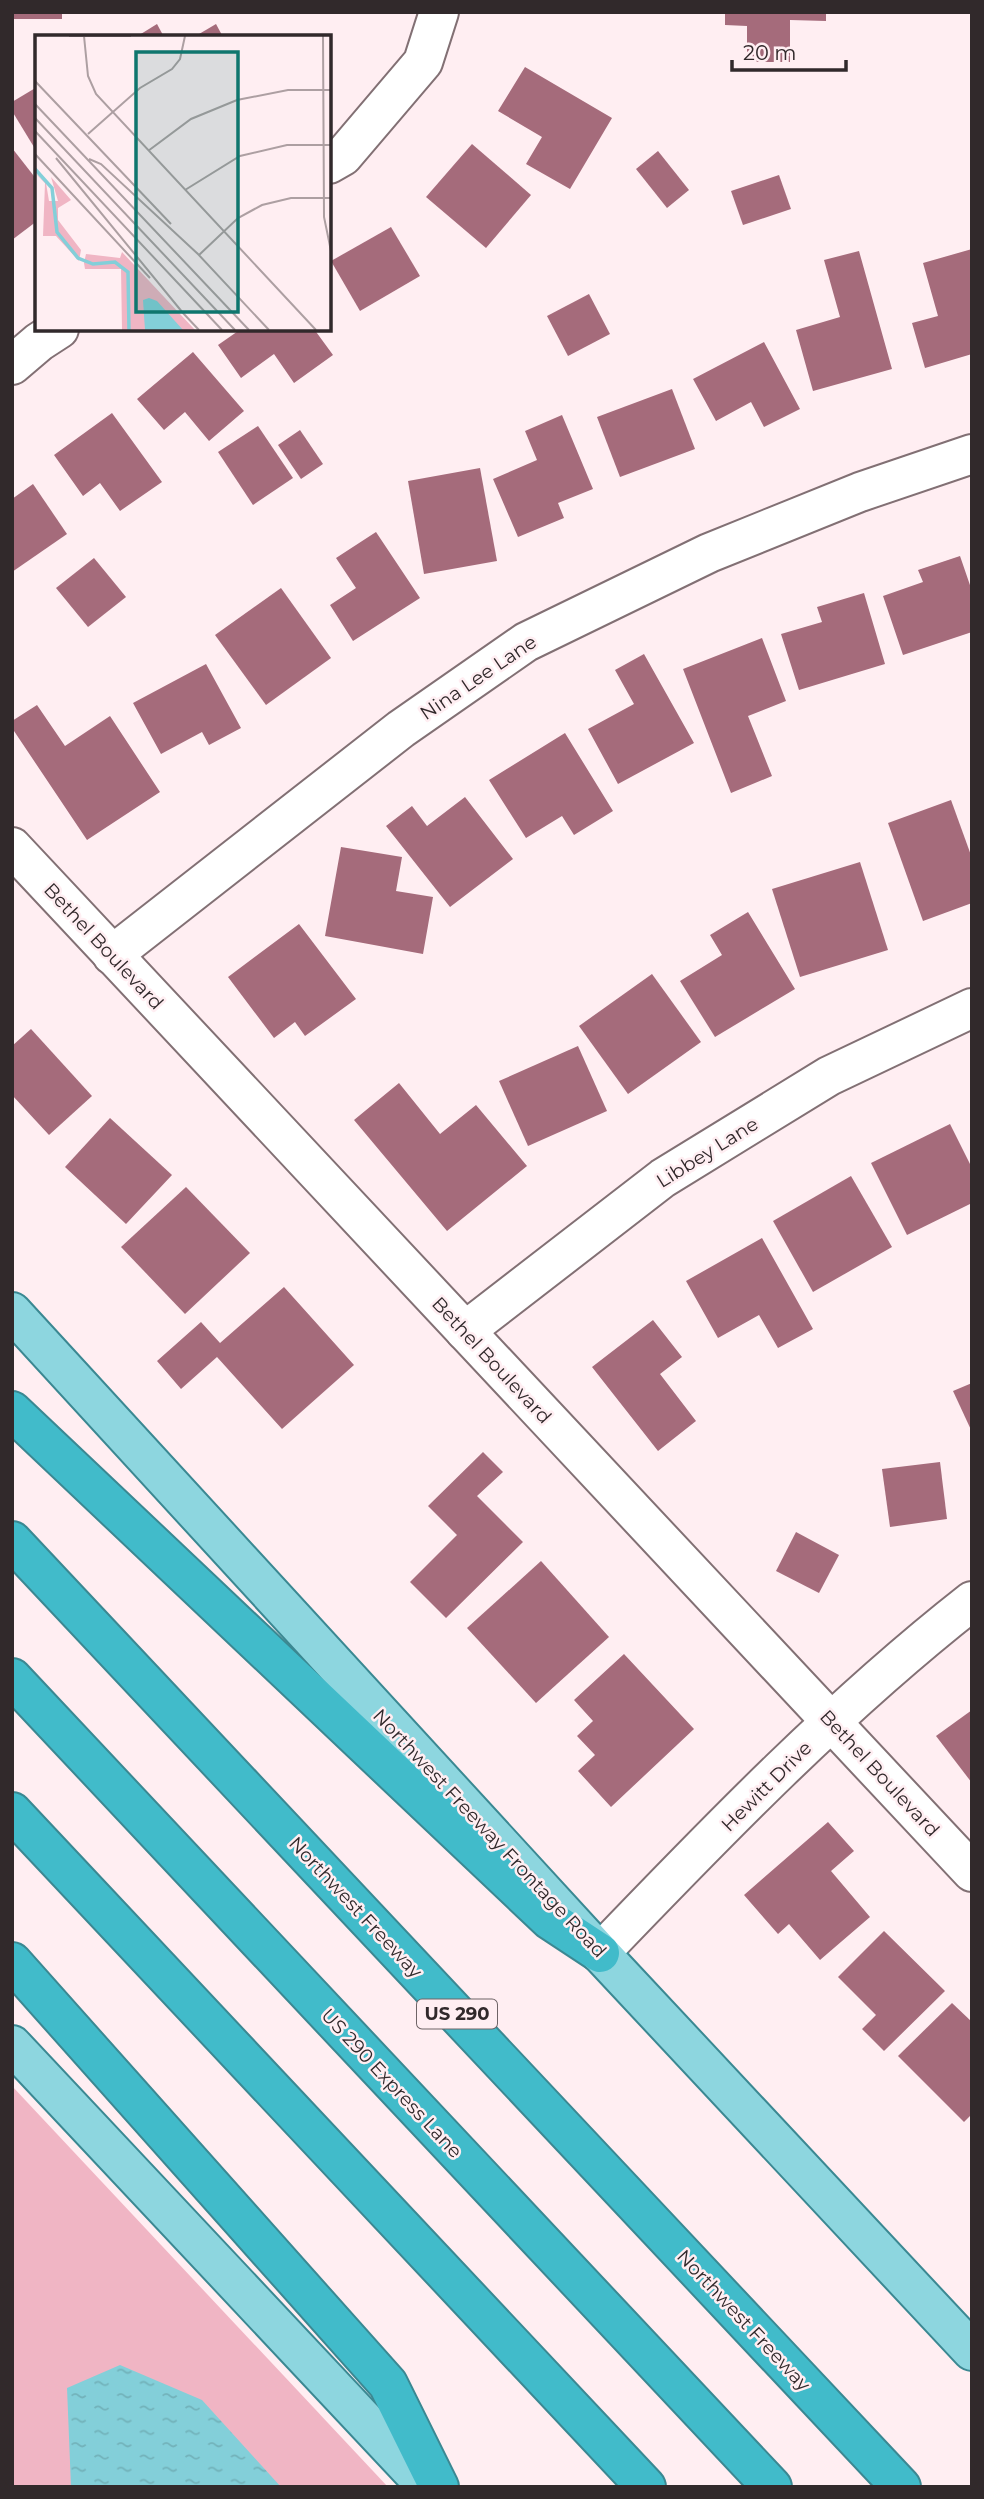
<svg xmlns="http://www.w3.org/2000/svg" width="984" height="2499" viewBox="0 0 984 2499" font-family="Montserrat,sans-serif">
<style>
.grass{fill:#f0b5c4}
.water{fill:url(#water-ripples)}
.building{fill:#a56b7b}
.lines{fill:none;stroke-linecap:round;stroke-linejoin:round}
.minor-casing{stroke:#827074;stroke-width:42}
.major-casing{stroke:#3b8892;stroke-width:42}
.highway-casing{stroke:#3b8892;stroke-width:42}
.minor{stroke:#fff;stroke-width:38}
.major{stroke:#8dd6df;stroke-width:38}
.highway{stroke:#41bbca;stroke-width:38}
.labels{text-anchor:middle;stroke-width:5;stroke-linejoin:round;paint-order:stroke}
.shield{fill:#ffeef2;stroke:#6f6467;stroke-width:2}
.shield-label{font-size:18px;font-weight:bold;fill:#31292b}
.street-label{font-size:19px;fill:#31292b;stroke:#ffeef2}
.inset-river{fill:none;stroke:#83cfd9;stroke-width:3.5}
.inset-road{fill:none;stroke:#ad9fa2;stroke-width:2}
.view{fill:#0f766e;fill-opacity:0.15;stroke:#0f766e;stroke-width:3.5}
.inset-edge{fill:none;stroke:#31292b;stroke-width:3.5}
</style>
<defs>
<pattern id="water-ripples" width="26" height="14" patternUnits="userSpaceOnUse" patternTransform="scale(1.75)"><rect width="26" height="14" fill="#83cfd9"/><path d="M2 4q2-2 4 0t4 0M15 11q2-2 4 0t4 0" fill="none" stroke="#72b2ba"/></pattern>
</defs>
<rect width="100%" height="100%" fill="#ffeef2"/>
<polygon class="grass" points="12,2086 388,2487 12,2487"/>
<polygon class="water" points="120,2365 202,2400 281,2487 71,2487 67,2388"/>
<g class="building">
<rect x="12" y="12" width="50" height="7"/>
<polygon points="725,12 826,12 826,21 790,20 790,62 747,62 747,26 725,25"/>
<polygon points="157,24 164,37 136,37"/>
<polygon points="216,24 223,37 194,37"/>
<polygon points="525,67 612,118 570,189 526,164 542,137 498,111"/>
<polygon points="37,87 37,152 12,111 12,102"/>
<polygon points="472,144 531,195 486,248 426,197"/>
<polygon points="12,148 37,180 37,221 12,240"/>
<polygon points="658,151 689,190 667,208 636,169"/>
<polygon points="779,175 791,209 743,225 731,191"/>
<polygon points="391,227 420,276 360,311 331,261"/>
<polygon points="972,249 972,354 925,368 912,323 938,316 923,263"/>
<polygon points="859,251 892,369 813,391 796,330 840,317 824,260"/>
<polygon points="589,294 610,334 568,356 547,316"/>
<polygon points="241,329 314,329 333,355 294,383 274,354 241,378 218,345"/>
<polygon points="764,342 800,409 764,427 751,402 716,421 693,379"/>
<polygon points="193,352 244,411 209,441 185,412 164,430 137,399"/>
<polygon points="672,389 695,449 620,477 597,417"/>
<polygon points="112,413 162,482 120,511 100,483 83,496 54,455"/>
<polygon points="562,415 593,489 558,503 564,518 518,537 493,479 537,460 525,431"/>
<polygon points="258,426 293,478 253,505 218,452"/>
<polygon points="300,430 323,464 301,479 278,445"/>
<polygon points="480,468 497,561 424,574 408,481"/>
<polygon points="33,484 67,534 12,572 12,499"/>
<polygon points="376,532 420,598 353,641 330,605 356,588 336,558"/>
<polygon points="960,556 972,591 972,632 903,655 883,596 923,582 918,570"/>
<polygon points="94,558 126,597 88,627 56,588"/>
<polygon points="281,588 331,658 266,705 215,635"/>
<polygon points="864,593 885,664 799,690 781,634 822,622 817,607"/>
<polygon points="762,638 786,701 748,716 772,776 731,793 683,669"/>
<polygon points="644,654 694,743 618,784 588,729 634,704 615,670"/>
<polygon points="206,664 241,728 209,745 202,732 161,754 133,703"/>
<polygon points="37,705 65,746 110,716 160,792 87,840 12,728 12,721"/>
<polygon points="565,733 613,811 574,835 562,816 526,838 489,780"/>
<polygon points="465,797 513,859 450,907 386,826 412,806 427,826"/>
<polygon points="951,800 972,858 972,903 923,921 888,823"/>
<polygon points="341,847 402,857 396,891 433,897 423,954 325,936"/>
<polygon points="860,862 888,950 800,977 772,889"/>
<polygon points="748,912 795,989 715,1037 680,981 722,955 710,935"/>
<polygon points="299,924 356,999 305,1036 295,1022 274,1038 228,977"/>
<polygon points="652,974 701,1042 628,1094 579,1026"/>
<polygon points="31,1029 92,1096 49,1135 12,1095 12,1046"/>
<polygon points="578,1046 607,1111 528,1146 499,1081"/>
<polygon points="399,1083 440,1134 476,1105 527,1166 447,1231 354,1120"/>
<polygon points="110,1118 172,1175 126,1224 65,1167"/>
<polygon points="950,1124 972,1168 972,1203 907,1235 871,1163"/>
<polygon points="851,1176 892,1247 813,1292 773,1221"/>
<polygon points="186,1187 250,1253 185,1314 121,1247"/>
<polygon points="762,1238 813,1329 778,1348 759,1315 718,1338 686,1281"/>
<polygon points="284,1287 354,1365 282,1429 217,1357 181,1389 157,1361 201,1322 220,1343"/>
<polygon points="653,1320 682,1357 660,1374 696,1421 658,1451 592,1367"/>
<polygon points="972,1383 972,1432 953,1391"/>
<polygon points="483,1452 503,1472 477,1496 523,1542 446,1618 410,1582 457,1535 428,1506"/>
<polygon points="940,1462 947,1519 890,1527 882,1469"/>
<polygon points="796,1532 839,1555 819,1593 776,1571"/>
<polygon points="541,1561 609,1637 536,1703 467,1628"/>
<polygon points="624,1654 694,1729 611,1807 578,1771 595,1755 577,1736 593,1721 574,1700"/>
<polygon points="972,1710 972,1783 936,1736"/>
<polygon points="828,1822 854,1851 831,1871 870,1917 820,1960 789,1924 778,1934 744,1895"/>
<polygon points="884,1931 945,1991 884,2051 862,2029 876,2015 838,1977"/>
<polygon points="952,2003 972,2022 972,2114 964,2122 898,2056"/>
</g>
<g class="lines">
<g class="minor-casing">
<g id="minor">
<polyline points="329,164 343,156 423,62 439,12"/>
<polyline points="12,365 39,342 59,329"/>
<polyline points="12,847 972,1872"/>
<polyline points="112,955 401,729 526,642 709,553 860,492 972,454"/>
<polyline points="465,1331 663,1178 829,1076 972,1008"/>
<path d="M600,1953c118,-123 238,-247 372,-352"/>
</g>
</g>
<g class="major-casing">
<g id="major">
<polyline points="12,1312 600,1953 972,2351"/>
<polyline points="12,2045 427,2487"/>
</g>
</g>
<g class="highway-casing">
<g id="highway">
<polyline points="12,1411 550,1920 600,1953"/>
<polyline points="12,1541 901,2487"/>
<polyline points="12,1678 772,2487"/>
<polyline points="12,1812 646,2487"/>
<polyline points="12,1962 388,2384 439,2487"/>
</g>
</g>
<use href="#minor" class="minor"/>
<use href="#major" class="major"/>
<use href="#highway" class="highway"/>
</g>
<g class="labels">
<rect class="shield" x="417" y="1999.5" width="80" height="29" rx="5"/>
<g class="shield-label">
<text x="457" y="2020">US 290</text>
</g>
<g class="street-label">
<text transform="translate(478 677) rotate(-34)" y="7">Nina Lee Lane</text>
<text transform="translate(104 946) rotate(47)" y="7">Bethel Boulevard</text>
<text transform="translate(707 1152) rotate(-32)" y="7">Libbey Lane</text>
<text transform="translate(492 1360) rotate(47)" y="7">Bethel Boulevard</text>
<text transform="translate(880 1773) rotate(47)" y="7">Bethel Boulevard</text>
<text transform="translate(766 1786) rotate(-45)" y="7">Hewitt Drive</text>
<text transform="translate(490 1833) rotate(47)" y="7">Northwest Freeway Frontage Road</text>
<text transform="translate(356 1907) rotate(47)" y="7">Northwest Freeway</text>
<text transform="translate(392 2083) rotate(47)" y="7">US 290 Express Lane</text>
<text transform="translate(744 2320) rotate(47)" y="7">Northwest Freeway</text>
</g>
</g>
<g transform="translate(35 35)">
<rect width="296" height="296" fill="#ffeef2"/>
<path d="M0,138l11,10 3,18h9l-7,-24 20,23 -13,8v12l23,30 -2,11 -23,-25h-13l2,-53zM87,217l73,78h-73l-1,-61h-36l-1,-6 2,-9 34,4z" fill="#f0b5c4"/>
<path d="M114,263l8,3 26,29h-38l-2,-30z" fill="#83cfd9"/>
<path class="inset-river" d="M0,134l17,19 5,44 21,26 15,6 22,-2 13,10 1,58"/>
<path class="inset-road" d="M34,1h62M49,1l4,40 8,18 220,236M288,1l1,181 7,34M0,46l136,143M0,69l214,226M0,83l200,212M0,96l187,199M53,99l52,-46 32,-19 8,-10 5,-23M113,116l43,-32 46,-19 51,-10h43M0,119l115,124M21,123l127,155M54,124l12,5 98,91M150,155l55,-34 47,-11h44M162,218l72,77M164,220l39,-37 24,-13 29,-7h40M147,277l17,18"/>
<path class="view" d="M101,17h102v260h-102z"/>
<rect width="296" height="296" class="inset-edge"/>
</g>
<rect width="984" height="2499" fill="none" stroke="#31292b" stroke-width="28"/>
<path d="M732 60v10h114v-10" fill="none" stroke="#31292b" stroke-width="3.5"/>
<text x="743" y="60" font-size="21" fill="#31292b" stroke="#ffeef2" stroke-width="5" paint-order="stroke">20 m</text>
</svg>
